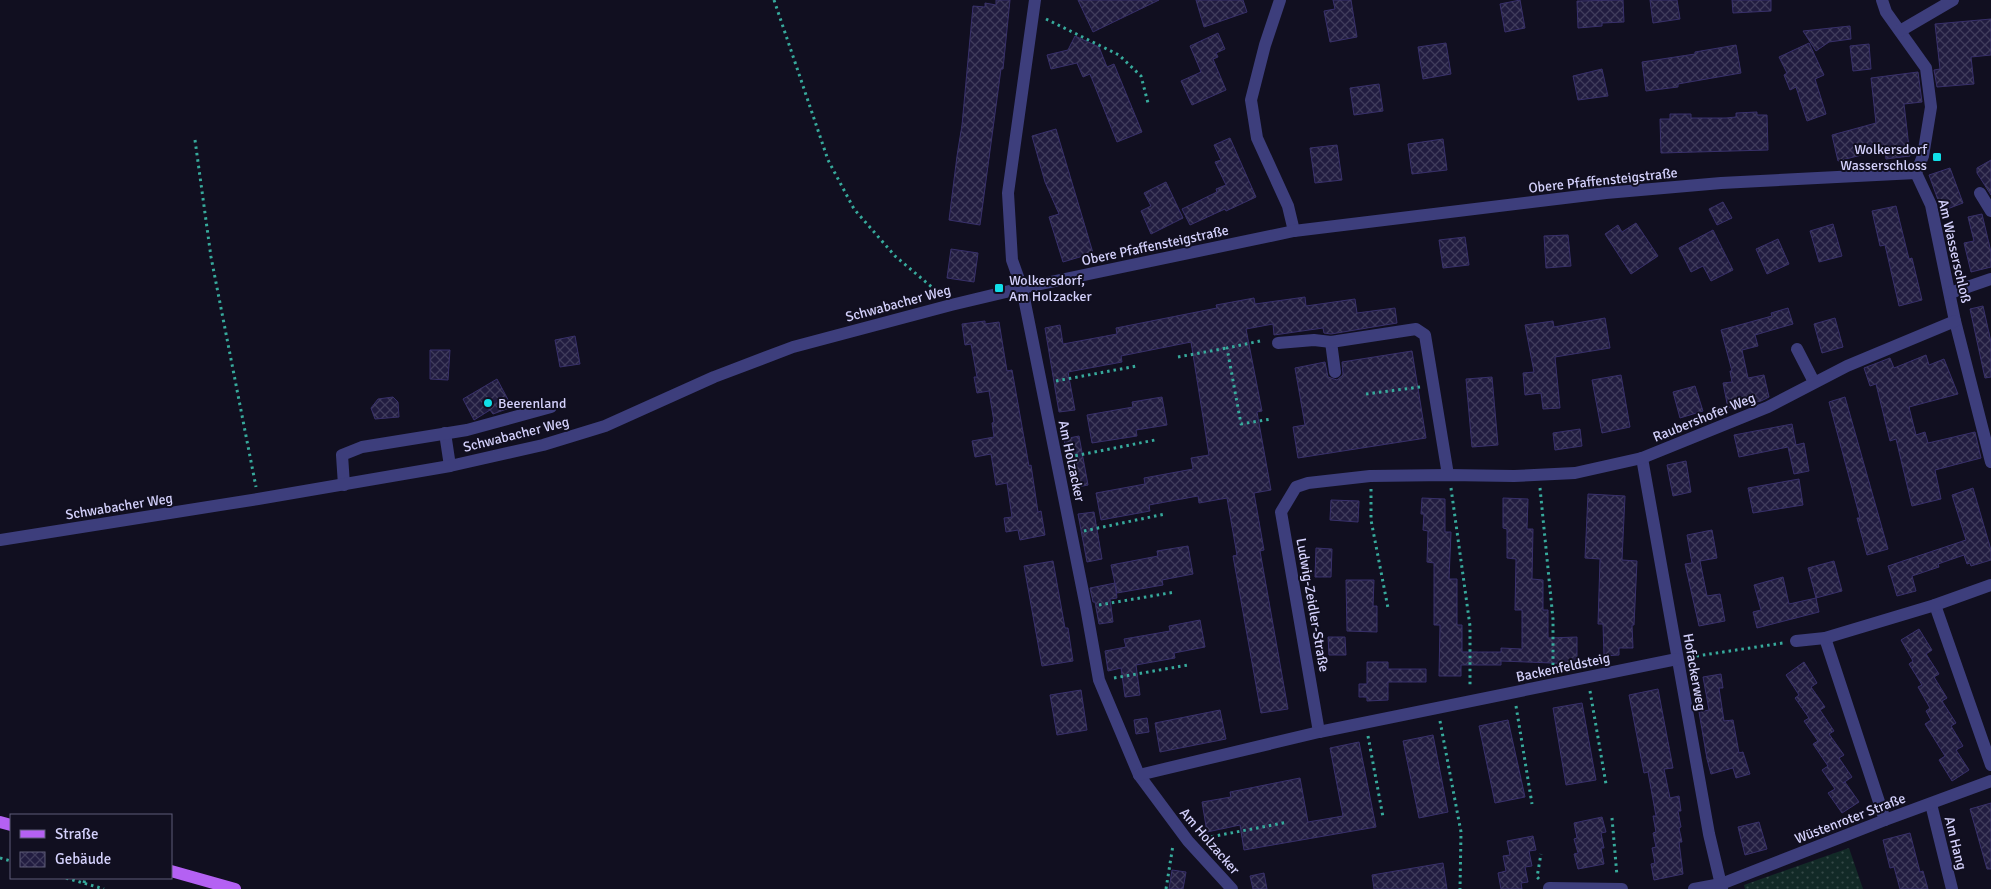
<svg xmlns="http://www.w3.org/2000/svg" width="1991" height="889" viewBox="0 0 1991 889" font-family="Signika,sans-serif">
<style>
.park{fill:url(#park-dots)}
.building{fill:url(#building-cross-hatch);stroke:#38306a}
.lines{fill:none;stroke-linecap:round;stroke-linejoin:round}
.path{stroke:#37aa9c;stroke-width:3;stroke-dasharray:2.5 4;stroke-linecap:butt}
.minor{stroke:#3d3e7c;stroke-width:12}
.major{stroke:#b461f3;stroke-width:12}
.poi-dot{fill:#11dfe8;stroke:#110f20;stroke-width:2}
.labels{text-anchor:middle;stroke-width:4;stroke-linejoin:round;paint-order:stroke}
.poi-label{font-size:14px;fill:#d4d1fc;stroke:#110f20;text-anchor:start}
.street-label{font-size:14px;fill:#d4d1fc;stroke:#110f20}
</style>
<defs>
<pattern id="park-dots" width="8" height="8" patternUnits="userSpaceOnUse" patternTransform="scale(1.25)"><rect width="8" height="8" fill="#122a27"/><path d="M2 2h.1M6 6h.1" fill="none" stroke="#344847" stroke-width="1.8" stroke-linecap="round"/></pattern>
<pattern id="building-cross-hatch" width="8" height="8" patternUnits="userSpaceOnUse" patternTransform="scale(1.25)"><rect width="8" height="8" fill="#211c40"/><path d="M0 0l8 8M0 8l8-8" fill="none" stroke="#403c5c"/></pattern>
</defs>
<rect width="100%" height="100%" fill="#110f20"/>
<polygon class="park" points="1849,848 1863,889 1745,889 1744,885"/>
<g class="building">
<polygon points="996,0 1010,0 1003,69 1001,69 980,225 949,220 957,156 962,125 973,6 985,7 985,3 996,5"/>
<polygon points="1078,0 1159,0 1093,32"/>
<polygon points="1196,0 1243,0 1247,12 1204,27"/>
<polygon points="1333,0 1351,0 1357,37 1330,42 1324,11 1335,9"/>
<polygon points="1520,0 1525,28 1505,32 1500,4"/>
<polygon points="1623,0 1624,22 1602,23 1602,26 1578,28 1577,1"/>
<polygon points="1650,0 1677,0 1680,19 1653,23"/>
<polygon points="1732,0 1771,0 1771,11 1733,13"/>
<polygon points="1991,19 1991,55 1971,57 1974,84 1937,87 1934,70 1940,69 1935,24"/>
<polygon points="1850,26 1851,39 1829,42 1816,51 1803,31"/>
<polygon points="1218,33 1225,49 1216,53 1218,57 1213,59 1226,90 1192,105 1181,81 1201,72 1190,46"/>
<polygon points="1075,36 1099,47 1107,67 1114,64 1142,132 1117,142 1090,74 1083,77 1077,63 1051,69 1047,55 1068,50"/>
<polygon points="1446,43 1451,74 1423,79 1418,47"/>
<polygon points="1809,43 1824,75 1815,79 1826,114 1807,121 1796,87 1790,90 1784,75 1787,73 1779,57"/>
<polygon points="1869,44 1871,69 1853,71 1850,46"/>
<polygon points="1736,45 1741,73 1678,84 1678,87 1646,91 1642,62 1695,54 1695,52"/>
<polygon points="1602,69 1608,96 1578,100 1573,76"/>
<polygon points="1918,72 1922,102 1904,104 1910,156 1886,159 1885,149 1838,161 1832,135 1876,123 1871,78"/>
<polygon points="1379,84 1383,111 1354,115 1350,88"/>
<polygon points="1757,112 1757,115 1767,115 1768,150 1661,153 1660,119 1670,119 1670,114 1691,114 1691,118 1726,118 1736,117 1736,113"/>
<polygon points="1056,129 1093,253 1063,262 1049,217 1059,214 1045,182 1032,136"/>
<polygon points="1230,138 1256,197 1226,211 1225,209 1190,225 1182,209 1217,192 1216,189 1226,185 1215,162 1221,160 1214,145"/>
<polygon points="1443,139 1447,170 1412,174 1408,144"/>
<polygon points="1337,145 1342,180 1315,183 1310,148"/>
<polygon points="1991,160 1991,195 1977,173 1977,168"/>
<polygon points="1950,168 1963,203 1942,211 1929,175"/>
<polygon points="1166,182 1183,218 1151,234 1141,211 1151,206 1144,193"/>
<polygon points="1723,202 1732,218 1717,225 1709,209"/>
<polygon points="1896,206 1909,259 1912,258 1922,300 1899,306 1885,245 1880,246 1872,211"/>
<polygon points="1982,214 1991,252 1991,267 1971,272 1964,243 1974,241 1968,217"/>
<polygon points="1636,223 1658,256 1631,274 1605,234 1618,225 1622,232"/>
<polygon points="1833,224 1842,256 1819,262 1810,231"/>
<polygon points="1713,230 1733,270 1711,281 1703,266 1691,272 1679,248"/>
<polygon points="1568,235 1571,266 1546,268 1544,236"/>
<polygon points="1465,237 1469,265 1443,268 1439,240"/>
<polygon points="1778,239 1789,264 1767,274 1756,249"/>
<polygon points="951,249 978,253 974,282 947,278"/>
<polygon points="1305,297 1306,306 1355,299 1357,313 1395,308 1397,323 1331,334 1324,333 1323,328 1274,335 1273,324 1246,329 1262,411 1257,412 1271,490 1254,493 1264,550 1260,551 1288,709 1261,713 1233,556 1237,555 1227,498 1199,503 1198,496 1149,505 1150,511 1101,520 1096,493 1145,484 1144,478 1193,469 1191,458 1209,455 1191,342 1121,356 1122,362 1068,372 1075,410 1059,412 1045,328 1060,325 1063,344 1117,334 1116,328 1217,308 1216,305 1254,298 1255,304"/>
<polygon points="1983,306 1991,342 1991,377 1985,378 1970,309"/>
<polygon points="1788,308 1793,324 1755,335 1758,346 1742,350 1748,378 1764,375 1769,397 1761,401 1728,408 1723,383 1732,382 1730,371 1732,371 1721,330 1772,316 1771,313"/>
<polygon points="1605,318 1610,348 1555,357 1560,408 1543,409 1541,393 1525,395 1523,373 1534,372 1525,325 1553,321 1554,327"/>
<polygon points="1835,318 1843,347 1822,353 1814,324"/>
<polygon points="985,321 985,324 999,322 1007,371 1012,370 1029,466 1031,465 1038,512 1041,511 1045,535 1020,540 1018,530 1006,532 1004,518 1012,517 1007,483 996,485 991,454 975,457 972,441 994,437 992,423 994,422 989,391 977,393 974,377 977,377 971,344 965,345 962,324"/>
<polygon points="575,336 580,364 560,367 555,340"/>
<polygon points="430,350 450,350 448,380 430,379"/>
<polygon points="1412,351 1426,438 1298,458 1293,427 1305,425 1295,368 1325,362 1328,377 1337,380 1343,375 1342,362"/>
<polygon points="1926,355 1929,365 1944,359 1958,394 1909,407 1916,435 1925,432 1928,443 1975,432 1981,458 1935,470 1941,499 1912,506 1896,439 1890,441 1876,384 1870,386 1864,368 1890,358 1894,368"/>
<polygon points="1621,375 1630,427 1602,433 1592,380"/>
<polygon points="1492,377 1498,445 1472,447 1466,379"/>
<polygon points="497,379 512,407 493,414 490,410 474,420 463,399"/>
<polygon points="1695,386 1703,411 1680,418 1673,392"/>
<polygon points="393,397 398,402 399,417 375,419 371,408 378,399"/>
<polygon points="1162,397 1167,425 1136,430 1137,436 1092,443 1087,415 1133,407 1132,402"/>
<polygon points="1845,397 1888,549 1867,555 1857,518 1860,518 1829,402"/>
<polygon points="1792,424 1796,445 1804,443 1809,471 1794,474 1788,447 1739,457 1734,435"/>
<polygon points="1580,429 1582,446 1555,450 1553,433"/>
<polygon points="1079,436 1088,485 1073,488 1064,439"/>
<polygon points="1686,461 1691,492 1673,496 1667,465"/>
<polygon points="1799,479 1803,505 1753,513 1748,488"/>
<polygon points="1973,488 1991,550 1991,560 1971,566 1970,563 1967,564 1964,555 1938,564 1939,567 1912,576 1916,591 1897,596 1888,566 1966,540 1952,495"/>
<polygon points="1588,494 1625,496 1622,560 1637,561 1634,625 1632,625 1633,648 1619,648 1619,655 1604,656 1603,624 1598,624 1600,559 1585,558"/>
<polygon points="1422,498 1445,499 1445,532 1451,532 1449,579 1457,579 1457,625 1462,625 1462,652 1501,652 1501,648 1522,649 1522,610 1515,610 1516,559 1507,558 1507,529 1503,528 1503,498 1528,499 1527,529 1533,529 1532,579 1543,580 1543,610 1548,610 1548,638 1577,637 1577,664 1501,661 1501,665 1461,665 1461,676 1439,676 1440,625 1434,625 1434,563 1427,562 1428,531 1423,530 1424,514 1421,514"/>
<polygon points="1331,500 1359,501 1358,522 1330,520"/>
<polygon points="1094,512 1102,559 1087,562 1078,514"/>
<polygon points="1712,530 1717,558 1700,561 1707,596 1720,594 1725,621 1699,626 1685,564 1692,563 1687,535"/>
<polygon points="1188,546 1193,574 1162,580 1163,585 1117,593 1111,565 1158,556 1157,551"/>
<polygon points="1316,548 1332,549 1331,577 1315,577"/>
<polygon points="1053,561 1065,628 1068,628 1073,661 1042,666 1024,566"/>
<polygon points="1834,561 1842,591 1816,598 1808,568"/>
<polygon points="1783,577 1789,604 1816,598 1819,612 1757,628 1753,612 1761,610 1754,585"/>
<polygon points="1346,580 1374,580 1373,606 1377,606 1377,632 1347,631"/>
<polygon points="1115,583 1117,598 1110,599 1113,622 1099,624 1095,602 1093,602 1090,588"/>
<polygon points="1200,620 1205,647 1174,653 1175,658 1136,665 1140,695 1125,697 1121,668 1108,671 1105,651 1126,647 1124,639 1170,631 1169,626"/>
<polygon points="1919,629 1932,650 1926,654 1939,674 1934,677 1947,698 1942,701 1956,723 1951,726 1963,746 1956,750 1969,770 1952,781 1939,760 1945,756 1925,724 1931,720 1926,711 1930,708 1918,687 1922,685 1909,664 1913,661 1901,640"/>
<polygon points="1328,637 1345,637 1346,655 1329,655"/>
<polygon points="1367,662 1388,662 1388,669 1426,669 1426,682 1388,682 1388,700 1367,701 1367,697 1359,697 1359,684 1367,684"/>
<polygon points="1804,662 1817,683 1811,687 1825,707 1820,710 1834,731 1829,734 1844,755 1839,758 1852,777 1843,783 1845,782 1859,802 1842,813 1828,793 1835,789 1822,770 1828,766 1813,744 1818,741 1804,721 1809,718 1795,698 1799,695 1786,675"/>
<polygon points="1721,674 1723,688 1719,688 1724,721 1733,720 1739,753 1743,752 1750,774 1736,778 1733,768 1711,774 1707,759 1699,712 1709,710 1703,677"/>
<polygon points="1658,689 1673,768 1664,769 1670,798 1679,796 1681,811 1678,811 1681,827 1679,828 1682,842 1679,842 1683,874 1654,880 1651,864 1655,863 1652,848 1656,847 1653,833 1656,832 1653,816 1656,816 1648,772 1644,773 1629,695"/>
<polygon points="1081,690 1087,730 1057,735 1050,695"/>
<polygon points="1582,703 1596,780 1566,785 1553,708"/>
<polygon points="1220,710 1226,739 1160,752 1155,723"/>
<polygon points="1147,718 1149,732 1136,734 1134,720"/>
<polygon points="1508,720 1525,797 1495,803 1479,726"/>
<polygon points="1433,735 1448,812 1419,818 1403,741"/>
<polygon points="1359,742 1376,827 1244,850 1240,825 1207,832 1202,802 1231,797 1230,792 1300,778 1308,822 1343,816 1330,748"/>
<polygon points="1991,803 1991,869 1987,869 1970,809"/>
<polygon points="1602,817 1606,832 1601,833 1604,848 1601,848 1604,864 1578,869 1574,854 1578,853 1574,839 1577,838 1574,823"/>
<polygon points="1759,822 1767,849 1745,855 1738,827"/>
<polygon points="1910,833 1920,872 1923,871 1928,889 1900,889 1894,867 1890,868 1883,840"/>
<polygon points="1533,836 1536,850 1529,851 1532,866 1525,867 1528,882 1521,883 1522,889 1501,889 1498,873 1506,871 1503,856 1510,855 1507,841"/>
<polygon points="1443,863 1447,889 1374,889 1372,875"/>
<polygon points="1172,870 1186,872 1183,889 1169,889"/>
<polygon points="1264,873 1267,889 1253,889 1250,876"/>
</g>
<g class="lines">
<g class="path">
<polyline points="774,0 828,160 854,209 895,256 940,294"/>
<polyline points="1046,19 1119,55 1141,76 1148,103"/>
<polyline points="195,140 211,257 256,487"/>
<polyline points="1260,341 1227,348 1241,424 1271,419"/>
<polyline points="1178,357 1227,348"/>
<polyline points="1056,381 1137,366"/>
<polyline points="1366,394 1420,387"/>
<polyline points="1069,457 1155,440"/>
<polyline points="1451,488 1470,626 1470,687"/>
<polyline points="1540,488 1553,619 1553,671"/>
<polyline points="1371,489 1371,520 1388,608"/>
<polyline points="1084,531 1165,514"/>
<polyline points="1099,605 1175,592"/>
<polyline points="1690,657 1783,643"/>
<polyline points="1114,678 1188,665"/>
<polyline points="1590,691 1606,784"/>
<polyline points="1516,706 1532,804"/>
<polyline points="1440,721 1461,832 1460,889"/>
<polyline points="1368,736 1383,817"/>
<polyline points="1612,818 1617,876"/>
<polyline points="1205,838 1288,822"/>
<polyline points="0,858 11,861"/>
<polyline points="66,878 104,889"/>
<polyline points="1539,879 1537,877 1541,854"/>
<polyline points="84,883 85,878"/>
<polyline points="1166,889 1173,845"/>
</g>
<g class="minor">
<polyline points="1035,0 1008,193 1012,260 1022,288 1086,607 1099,680 1139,775 1188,841 1232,889"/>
<polyline points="1280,0 1265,45 1251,100 1257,138 1288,206 1294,231"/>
<polyline points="1882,0 1886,12 1926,68 1931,107 1923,156 1916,173 1931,205 1955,321 1991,462"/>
<polyline points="1900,31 1953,0"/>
<polyline points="1980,193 1991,211"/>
<polyline points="1950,293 1991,279"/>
<polyline points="1331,342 1335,372"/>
<polyline points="1278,343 1314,340 1331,342 1416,329 1425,335 1448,475"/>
<polyline points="1797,349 1814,382"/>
<polyline points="445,433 450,466"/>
<polyline points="1642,458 1709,834 1722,889"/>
<polyline points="344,485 342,455 362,447 467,430 551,407"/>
<polyline points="0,540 258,499 450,466 543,445 605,426 714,377 793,347 951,305 1022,288 1294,231 1606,193 1721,183 1916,173"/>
<polyline points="1935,605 1991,765"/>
<polyline points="1825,638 1885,820"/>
<polyline points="1796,641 1825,638 1935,605 1991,585"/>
<polyline points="1319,732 1281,512 1296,487 1308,483 1370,476 1448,475 1514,476 1575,473 1642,458 1768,407 1847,366 1955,321"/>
<polyline points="1139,775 1319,732 1677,659"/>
<polyline points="1931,804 1952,889"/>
<polyline points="1549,888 1622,889"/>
<polyline points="1694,889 1721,884 1885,820 1991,781"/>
</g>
<g class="major">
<polyline points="0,822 11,825"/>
<polyline points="171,871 235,889"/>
</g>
</g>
<g class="poi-dot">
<rect x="1932" y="152" width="10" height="10" rx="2.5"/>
<rect x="994" y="283" width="10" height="10" rx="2.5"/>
<circle cx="488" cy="403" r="5"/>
</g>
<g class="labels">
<g class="poi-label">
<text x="1927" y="154" text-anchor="end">Wolkersdorf<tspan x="1927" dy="16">Wasserschloss</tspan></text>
<text x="1009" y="285">Wolkersdorf,<tspan x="1009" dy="16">Am Holzacker</tspan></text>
<text x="498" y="408">Beerenland</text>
</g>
<g class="street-label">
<text transform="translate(1603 180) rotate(-6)" y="5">Obere Pfaffensteigstraße</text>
<text transform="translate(1155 245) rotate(-12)" y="5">Obere Pfaffensteigstraße</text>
<text transform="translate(1955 251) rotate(77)" y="5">Am Wasserschloß</text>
<text transform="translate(898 303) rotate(-15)" y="5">Schwabacher Weg</text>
<text transform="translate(1704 417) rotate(-22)" y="5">Raubershofer Weg</text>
<text transform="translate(516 434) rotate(-14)" y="5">Schwabacher Weg</text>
<text transform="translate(1072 461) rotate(78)" y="5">Am Holzacker</text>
<text transform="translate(119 506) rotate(-9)" y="5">Schwabacher Weg</text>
<text transform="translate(1313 605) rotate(80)" y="5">Ludwig-Zeidler-Straße</text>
<text transform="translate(1563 667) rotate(-12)" y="5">Backenfeldsteig</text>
<text transform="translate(1695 672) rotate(80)" y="5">Hofackerweg</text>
<text transform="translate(1850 818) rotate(-21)" y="5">Wüstenroter Straße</text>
<text transform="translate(1210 841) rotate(49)" y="5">Am Holzacker</text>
<text transform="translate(1956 843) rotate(76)" y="5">Am Hang</text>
</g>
</g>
<rect x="10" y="814" width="162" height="65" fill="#110f20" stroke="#5f5d78"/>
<rect x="20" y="830" width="25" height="8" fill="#b461f3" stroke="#5f5d78"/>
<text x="55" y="839" font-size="15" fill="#d4d1fc">Straße</text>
<rect x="20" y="852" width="25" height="15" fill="url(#building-cross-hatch)" stroke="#5f5d78"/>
<text x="55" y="864" font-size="15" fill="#d4d1fc">Gebäude</text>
</svg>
